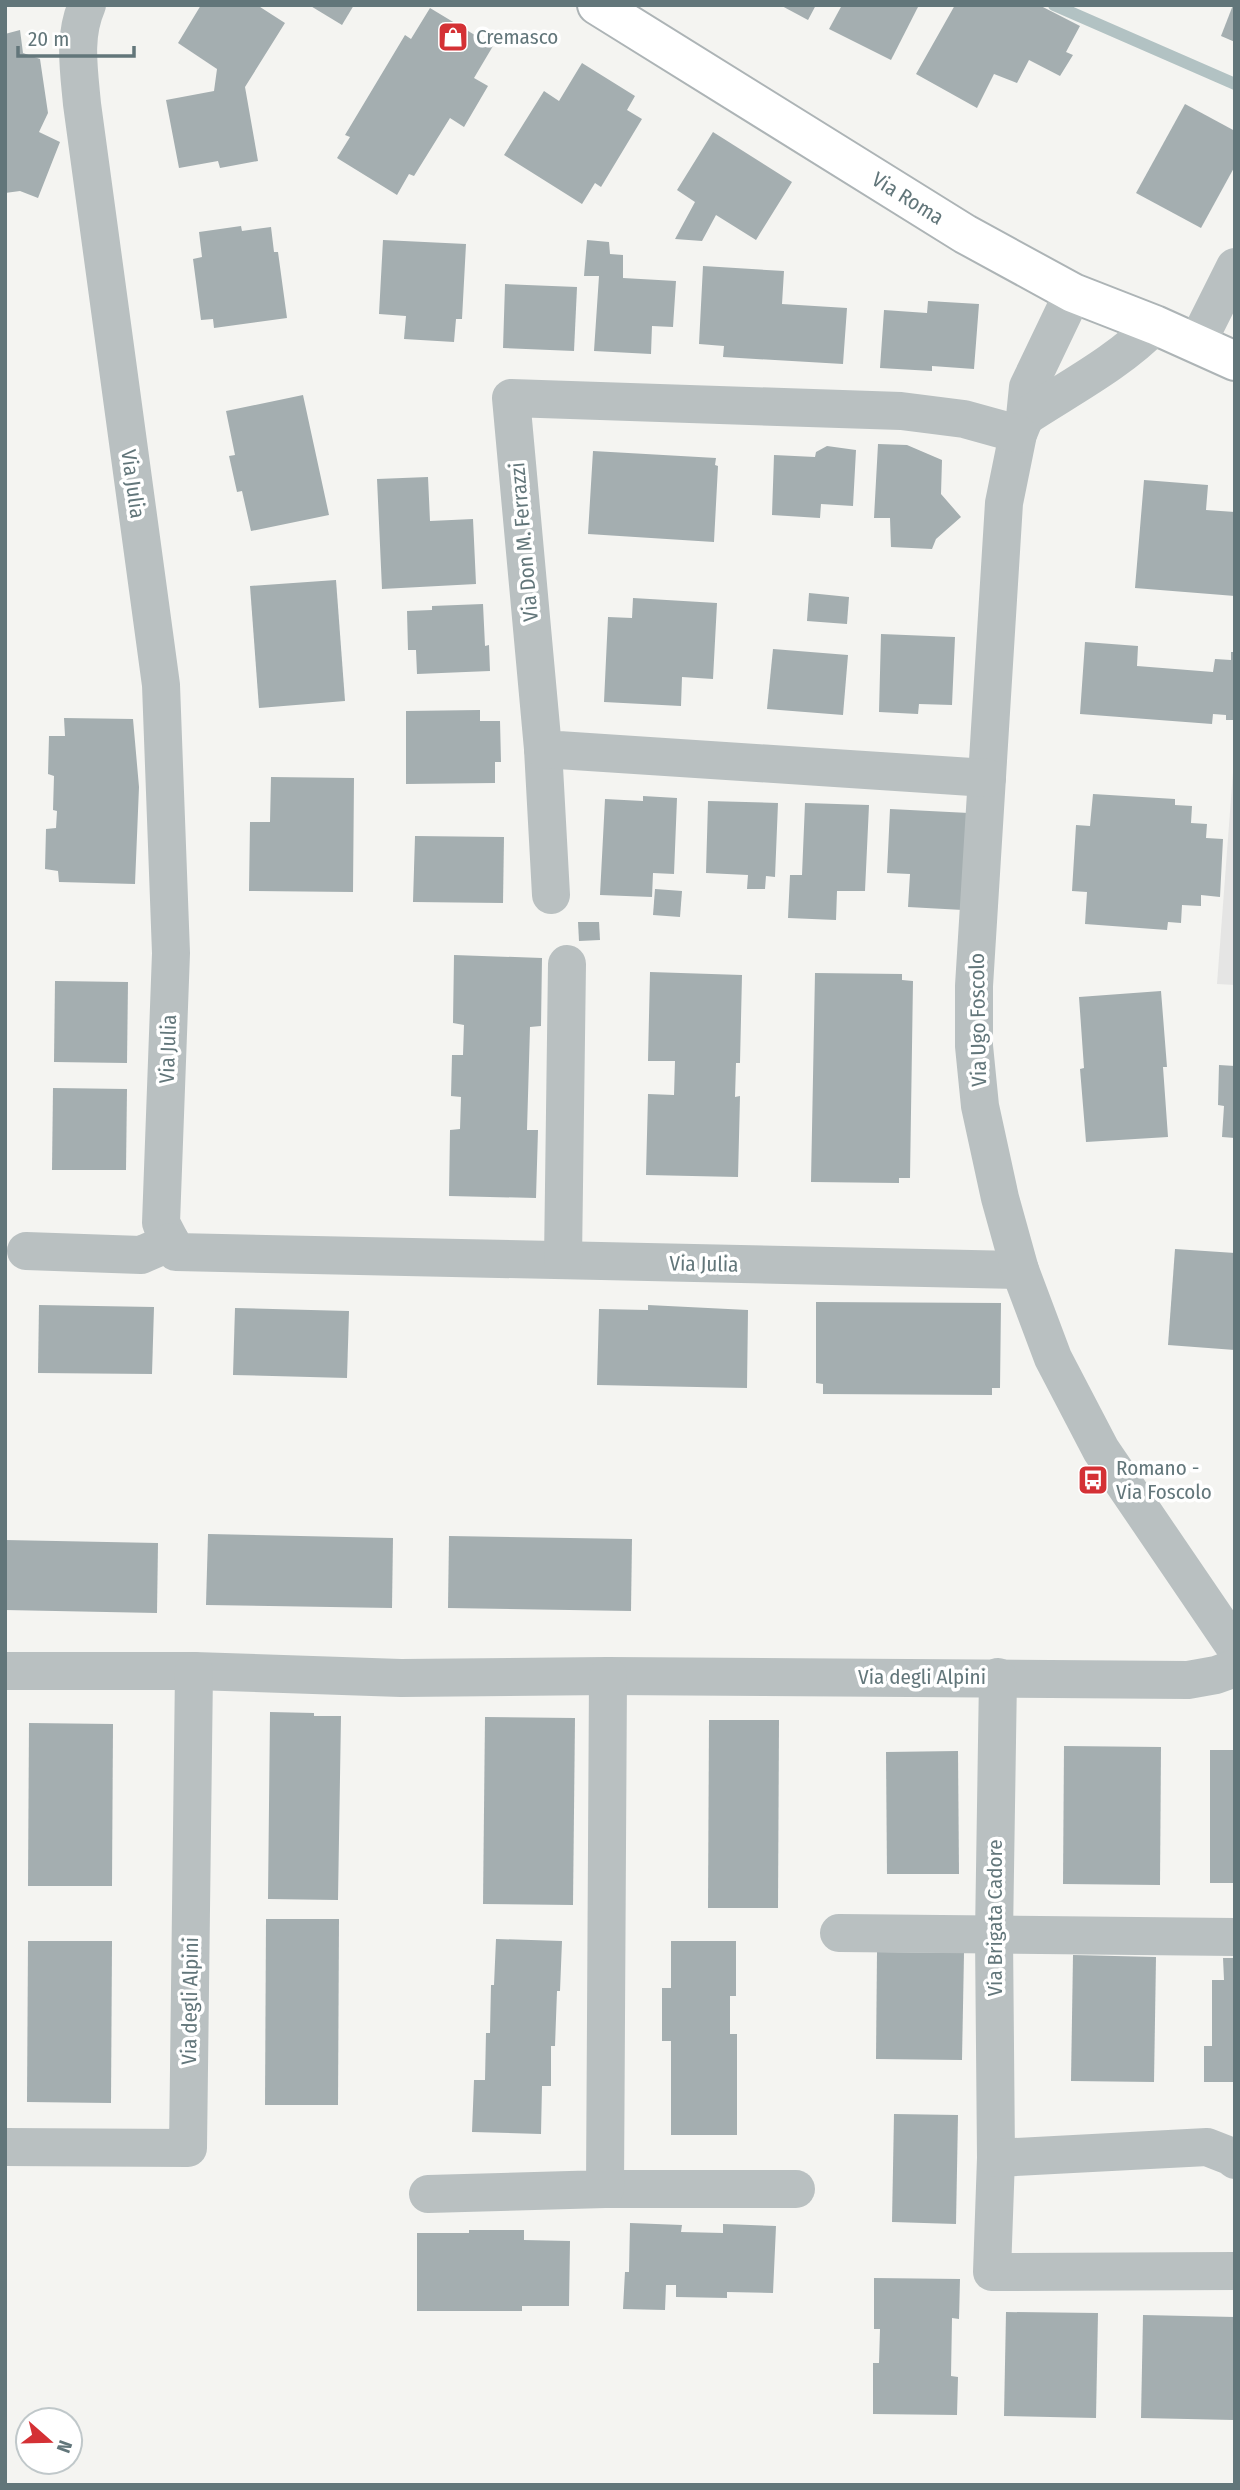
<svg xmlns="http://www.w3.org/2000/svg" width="1240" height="2490" viewBox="0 0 1240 2490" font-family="'Fira Sans Condensed',sans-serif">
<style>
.built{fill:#e5e5e4}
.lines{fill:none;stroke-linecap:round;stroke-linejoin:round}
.stream{stroke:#b2c2c3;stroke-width:12}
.building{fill:#a4aeb0}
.major-casing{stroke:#adb4b6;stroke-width:42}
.minor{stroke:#b9c0c1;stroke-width:38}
.major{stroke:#fff;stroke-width:38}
.labels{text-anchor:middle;stroke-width:7;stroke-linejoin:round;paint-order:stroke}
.poi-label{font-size:21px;fill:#62767a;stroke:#fff;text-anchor:start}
.street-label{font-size:21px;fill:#62767a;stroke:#fff}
</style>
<rect width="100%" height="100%" fill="#f4f4f1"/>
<polygon class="built" points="1233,772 1235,772 1235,985 1217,984"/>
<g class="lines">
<polyline class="stream" points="1054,5 1235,84"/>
</g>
<g class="building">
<polygon points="201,5 248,7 257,5 285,23 245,87 258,161 220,168 218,161 179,168 166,100 214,91 217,69 178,43"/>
<polygon points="309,5 354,5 342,25"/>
<polygon points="780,5 816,5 808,20"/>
<polygon points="842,5 919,5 891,60 829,29"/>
<polygon points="955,5 1039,5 1080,26 1066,52 1073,55 1060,76 1029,60 1017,83 994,74 977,108 916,74"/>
<polygon points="1233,5 1235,5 1235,42 1221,36"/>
<polygon points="430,8 493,46 474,78 488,86 464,127 450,118 414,176 409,174 397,195 337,158 350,137 345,135 405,35 411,39"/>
<polygon points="20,30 23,53 40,59 48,113 39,132 60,142 38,198 20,191 5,193 5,34"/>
<polygon points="582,63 635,96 627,110 642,119 601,187 595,183 582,204 504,155 544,91 559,101"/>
<polygon points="1185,104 1235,131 1235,166 1201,228 1136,193"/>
<polygon points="713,132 792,182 756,240 716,215 702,241 675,239 695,202 677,190"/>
<polygon points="241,226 242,231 271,227 274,252 278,252 287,318 214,328 213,319 201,320 193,259 202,257 199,232"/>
<polygon points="383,240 466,244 462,319 456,319 454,342 404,339 406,316 379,314"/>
<polygon points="587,240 609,242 610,254 623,255 623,278 676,281 673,327 652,326 651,354 594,351 599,276 584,276"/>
<polygon points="703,266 784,271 782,304 847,308 843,364 723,357 724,346 699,344"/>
<polygon points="505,284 577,287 574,351 503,348"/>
<polygon points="928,301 979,304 974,369 932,366 932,371 880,368 884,310 927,313"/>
<polygon points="303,395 329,515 251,531 242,491 237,492 229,456 235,455 226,411"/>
<polygon points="878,444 907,445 942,460 941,494 961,517 936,539 932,549 891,547 890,518 874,518"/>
<polygon points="827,446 856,450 853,506 821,504 820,518 772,515 774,455 815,457 816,452"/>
<polygon points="593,451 716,458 715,465 718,466 714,542 588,534"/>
<polygon points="428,477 430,521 473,519 476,584 382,589 377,479"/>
<polygon points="1144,480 1208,485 1206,510 1235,512 1235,596 1135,588"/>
<polygon points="336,580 345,701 259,708 250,586"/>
<polygon points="809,593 849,597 847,624 807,621"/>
<polygon points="633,598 717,603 713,679 682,677 681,706 604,702 608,617 632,618"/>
<polygon points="483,604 485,646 489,645 490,671 417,674 416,650 408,650 407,611 432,610 432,606"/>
<polygon points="881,634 955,637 952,705 919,704 918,714 879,712"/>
<polygon points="1085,642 1138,646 1137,666 1213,672 1215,659 1231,660 1231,652 1235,652 1235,720 1226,720 1226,715 1213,714 1212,724 1080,714"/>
<polygon points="773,649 848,655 843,715 767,709"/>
<polygon points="480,710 480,721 500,721 501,762 495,762 495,783 406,784 406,711"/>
<polygon points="64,718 133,719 139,787 135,884 59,882 58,871 45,869 46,829 56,828 57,811 53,810 54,776 48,774 49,736 65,736"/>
<polygon points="271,777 354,778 353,892 249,891 250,822 270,822"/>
<polygon points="1093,794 1175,799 1175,805 1192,806 1191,823 1207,824 1206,838 1223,839 1220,897 1201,895 1201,906 1182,905 1181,923 1168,922 1167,930 1085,924 1087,892 1072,891 1076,825 1090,826"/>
<polygon points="643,796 677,798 674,874 653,873 652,897 600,895 605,799 643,801"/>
<polygon points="708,801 778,803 775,877 766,876 765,889 747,889 748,875 706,873"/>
<polygon points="805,803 869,805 865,891 837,891 836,920 788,918 790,875 802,875"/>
<polygon points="890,809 969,813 963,910 908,907 910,874 887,873"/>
<polygon points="415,836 504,837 503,903 413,902"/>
<polygon points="655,889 682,891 680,917 653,915"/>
<polygon points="578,922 599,922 600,940 579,941"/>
<polygon points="454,955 542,958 541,1026 530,1027 527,1130 538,1130 536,1198 449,1196 450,1130 460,1129 461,1097 451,1096 452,1055 463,1055 464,1025 453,1023"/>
<polygon points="650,972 742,975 740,1063 736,1063 735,1097 740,1096 738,1177 646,1175 648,1094 674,1095 675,1061 648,1061"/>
<polygon points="815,973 902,974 902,980 913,981 910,1178 899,1178 899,1183 811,1182"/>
<polygon points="55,981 128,982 127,1063 54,1062"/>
<polygon points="1161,991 1167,1067 1163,1067 1168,1137 1086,1142 1080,1069 1084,1068 1079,997"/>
<polygon points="1219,1065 1235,1066 1235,1138 1222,1137 1224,1106 1218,1105"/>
<polygon points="53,1088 127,1089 126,1170 52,1170"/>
<polygon points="1175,1249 1235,1253 1235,1350 1168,1345"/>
<polygon points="816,1302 1001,1303 1000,1388 992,1388 992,1395 823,1394 823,1384 816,1383"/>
<polygon points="39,1305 154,1307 152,1374 38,1373"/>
<polygon points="648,1305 748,1310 747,1388 597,1385 599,1309 648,1310"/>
<polygon points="235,1308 349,1311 347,1378 233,1375"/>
<polygon points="208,1534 393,1538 392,1608 206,1605"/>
<polygon points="449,1536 632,1539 631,1611 448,1608"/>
<polygon points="5,1540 158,1543 157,1613 5,1610"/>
<polygon points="270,1712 314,1713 314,1716 341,1716 338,1900 268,1899"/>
<polygon points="485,1717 575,1718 573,1905 483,1904"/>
<polygon points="709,1720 779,1720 778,1908 708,1908"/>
<polygon points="29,1723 113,1724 112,1886 28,1886"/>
<polygon points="1064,1746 1161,1747 1160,1885 1063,1884"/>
<rect x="1210" y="1750" width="25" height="133"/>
<polygon points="958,1751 959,1874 887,1874 886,1752"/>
<polygon points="266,1919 339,1919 338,2105 265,2105"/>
<polygon points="496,1939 562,1941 560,1991 557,1991 555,2046 551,2046 551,2086 542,2086 541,2134 472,2132 474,2080 485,2080 486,2033 490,2033 491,1985 494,1985"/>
<polygon points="28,1941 112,1941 111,2103 27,2102"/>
<polygon points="671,1941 736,1941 736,1996 730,1996 730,2034 737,2034 737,2135 671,2135 671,2041 662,2041 662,1988 671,1988"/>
<polygon points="877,1952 964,1953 962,2060 876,2059"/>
<polygon points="1073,1955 1156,1957 1154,2082 1071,2081"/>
<polygon points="1223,1958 1235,1958 1235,2082 1204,2082 1204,2046 1212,2046 1212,1980 1224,1980"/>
<polygon points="894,2114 958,2115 956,2224 892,2222"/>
<polygon points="630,2223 682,2225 681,2232 723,2233 723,2224 776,2226 773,2293 727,2292 727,2298 676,2297 676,2285 666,2285 665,2310 623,2309 625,2272 629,2272"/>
<polygon points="469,2230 524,2230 524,2240 570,2241 569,2306 522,2306 522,2311 417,2311 417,2233 469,2233"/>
<polygon points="874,2278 960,2279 959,2319 952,2318 951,2376 958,2377 957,2415 873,2414 873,2363 879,2363 880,2329 874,2329"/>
<polygon points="1006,2312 1098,2313 1096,2418 1004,2416"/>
<polygon points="1143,2315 1235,2317 1234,2420 1141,2418"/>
</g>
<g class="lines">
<g class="major-casing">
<g id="major">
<path id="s1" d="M597,5l368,229 108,59 82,32 80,36"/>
</g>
</g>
<g class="minor">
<path d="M87,5c-14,32 -8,65 -5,99l79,581 10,268 -10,270 15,29 844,18"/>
<polyline points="1073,293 1028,387 1025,417 1018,434 1004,503 974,986 974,1046 980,1106 1000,1198 1020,1270 1053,1358 1101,1450 1235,1647"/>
<polyline points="1197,343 1235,267"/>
<path d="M1025,417c44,-29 93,-54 130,-92"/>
<polyline points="543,749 551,895"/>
<polyline points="987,778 543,749 511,398 901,411 964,419 1018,434"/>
<polyline points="26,1251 141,1255 171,1242"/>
<polyline points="563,1260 567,964"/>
<polyline points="5,1671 194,1671 401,1678 608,1676 1188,1680 1216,1675 1235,1668"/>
<polyline points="998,1677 994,1935 996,2158 992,2272 1235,2271"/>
<polyline points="839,1933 1235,1937"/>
<polyline points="5,2147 188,2148 194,1671"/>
<polyline points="996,2158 1207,2147 1230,2156 1235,2160"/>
<polyline points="605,2189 796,2189"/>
<polyline points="428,2194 605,2189 608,1676"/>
</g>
<use href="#major" class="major"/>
</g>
<defs>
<g id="shop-square" transform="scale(1.575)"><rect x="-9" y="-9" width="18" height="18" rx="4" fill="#d43135" stroke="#fff"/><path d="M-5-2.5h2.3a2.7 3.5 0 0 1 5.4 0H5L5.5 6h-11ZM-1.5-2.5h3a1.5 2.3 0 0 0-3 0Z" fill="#fff"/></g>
<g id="bus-square" transform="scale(1.575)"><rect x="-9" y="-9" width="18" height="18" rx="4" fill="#d43135" stroke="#fff"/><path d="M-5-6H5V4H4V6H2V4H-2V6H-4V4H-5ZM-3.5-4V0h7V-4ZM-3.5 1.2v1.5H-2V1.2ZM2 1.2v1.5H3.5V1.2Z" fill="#fff"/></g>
</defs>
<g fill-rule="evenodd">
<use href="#shop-square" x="453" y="37"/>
<use href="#bus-square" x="1093" y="1480"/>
</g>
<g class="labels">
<g class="poi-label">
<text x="476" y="44">Cremasco</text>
<text x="1116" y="1475">Romano -<tspan x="1116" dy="24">Via Foscolo</tspan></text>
</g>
<g class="street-label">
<text dy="7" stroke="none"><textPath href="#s1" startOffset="366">Via Roma</textPath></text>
<text transform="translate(133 484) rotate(82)" y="7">Via Julia</text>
<text transform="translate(524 542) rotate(-95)" y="7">Via Don M. Ferrazzi</text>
<text transform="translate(978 1020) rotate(-91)" y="7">Via Ugo Foscolo</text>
<text transform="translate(168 1049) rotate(-88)" y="7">Via Julia</text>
<text transform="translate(704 1264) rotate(1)" y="7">Via Julia</text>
<text x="922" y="1684">Via degli Alpini</text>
<text transform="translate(995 1918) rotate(-90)" y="7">Via Brigata Cadore</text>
<text transform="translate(190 2001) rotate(-89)" y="7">Via degli Alpini</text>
</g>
</g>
<rect width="1240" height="2490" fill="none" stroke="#62767a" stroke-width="14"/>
<g transform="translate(49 2441) rotate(110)"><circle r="33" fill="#ffffff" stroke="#c0c8ca" stroke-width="2"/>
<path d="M0-5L12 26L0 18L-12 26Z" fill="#d43135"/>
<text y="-10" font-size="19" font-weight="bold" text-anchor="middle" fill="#62767a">N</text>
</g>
<path d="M18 46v10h116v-10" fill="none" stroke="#62767a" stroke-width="3.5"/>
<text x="28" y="46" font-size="21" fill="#62767a" stroke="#ffffff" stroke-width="5" paint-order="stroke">20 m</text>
</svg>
